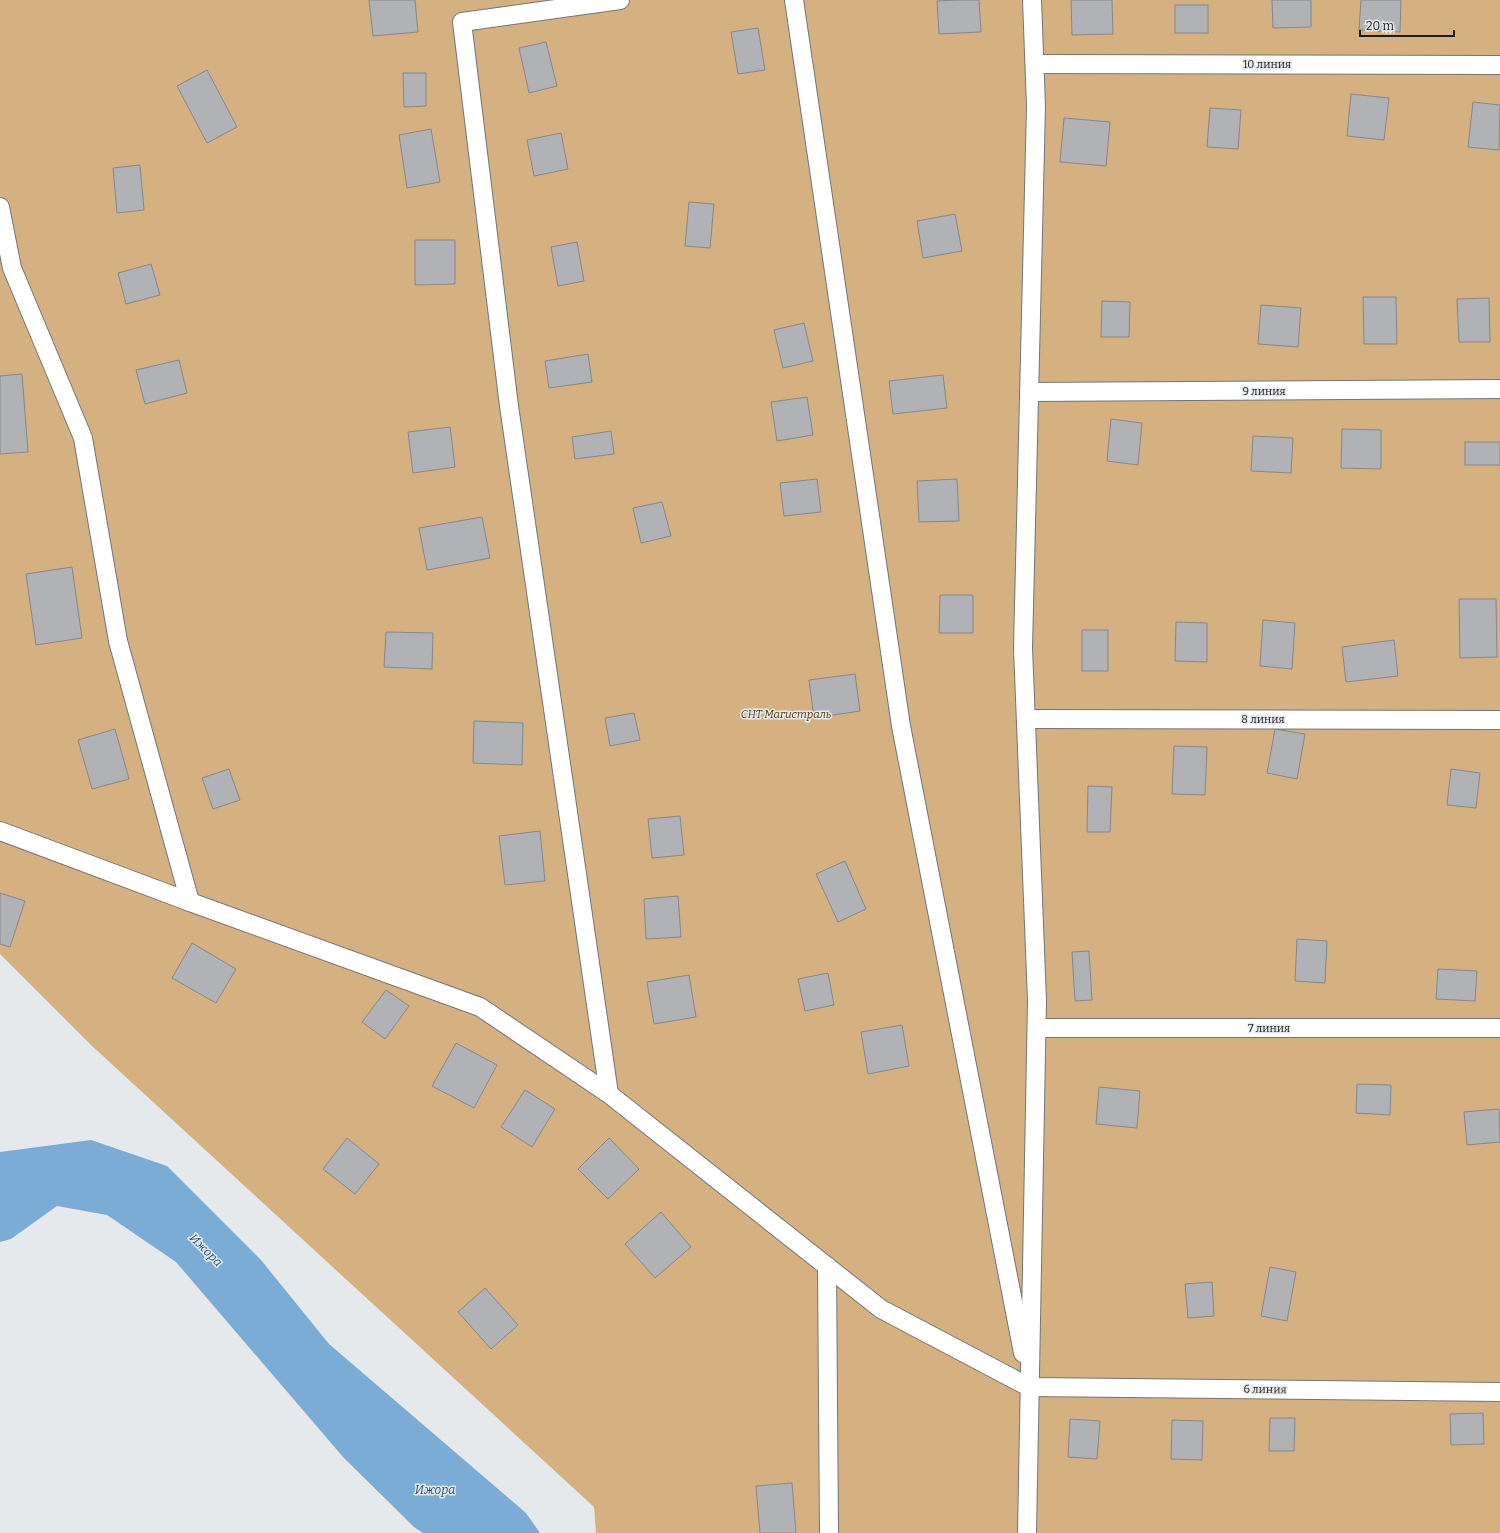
<svg xmlns="http://www.w3.org/2000/svg" width="1500" height="1533" viewBox="0 0 1500 1533" font-family="Bitter,serif">
<style>
.green{fill:#d5b181}
.water{fill:#7bacd5}
.building{fill:#b0b2b5;stroke:#848789}
.lines{fill:none;stroke-linecap:round;stroke-linejoin:round}
.lane-casing{stroke:#727577;stroke-width:20}
.lane{stroke:#fff;stroke-width:18}
.labels{text-anchor:middle;stroke-width:3;stroke-linejoin:round;paint-order:stroke}
.street-label{font-size:11px;fill:#1b1c1d;stroke:#e6e9ec}
.park-label{font-size:11px;font-style:italic;fill:#543a12;stroke:#e6e9ec}
.water-label{font-size:12px;font-style:italic;fill:#1c527b;stroke:#e6e9ec}
</style>
<rect width="100%" height="100%" fill="#e6e9ec"/>
<polygon class="green" points="0,0 1500,0 1500,1533 596,1533 594,1507 92,1046 0,954"/>
<polygon class="water" points="91,1140 167,1166 261,1260 329,1344 526,1513 540,1533 423,1533 414,1527 343,1457 176,1262 107,1215 57,1206 11,1239 0,1242 0,1152"/>
<g class="building">
<polygon points="369,0 415,0 418,32 373,36"/>
<polygon points="958,0 979,0 981,32 939,34 937,1"/>
<polygon points="1071,0 1112,0 1113,34 1072,35"/>
<polygon points="1272,0 1311,0 1311,27 1273,28"/>
<polygon points="1361,0 1401,0 1400,32 1359,30"/>
<rect x="1175" y="5" width="33" height="28"/>
<polygon points="758,28 765,70 738,74 731,32"/>
<polygon points="546,42 557,86 529,93 519,48"/>
<polygon points="207,70 237,127 207,143 177,86"/>
<polygon points="403,73 426,73 426,106 404,107"/>
<polygon points="1351,94 1389,98 1384,140 1347,136"/>
<polygon points="1473,102 1500,105 1499,150 1468,147"/>
<polygon points="1210,108 1241,110 1238,149 1207,147"/>
<polygon points="1064,118 1110,122 1106,166 1060,162"/>
<polygon points="431,129 440,182 407,188 399,135"/>
<polygon points="561,133 568,169 534,176 527,140"/>
<polygon points="140,165 144,210 117,213 113,168"/>
<polygon points="689,202 714,204 710,248 685,246"/>
<polygon points="955,214 962,251 923,258 917,221"/>
<polygon points="415,240 455,240 455,284 415,285"/>
<polygon points="577,242 584,281 558,286 551,247"/>
<polygon points="151,264 160,295 126,304 118,273"/>
<polygon points="1363,297 1396,297 1397,344 1364,344"/>
<polygon points="1489,298 1490,342 1459,342 1457,299"/>
<polygon points="1102,301 1130,302 1129,337 1101,337"/>
<polygon points="1261,305 1301,308 1298,347 1258,344"/>
<polygon points="804,323 813,361 783,368 774,330"/>
<polygon points="588,354 592,382 549,388 545,361"/>
<polygon points="179,360 187,393 145,404 136,370"/>
<polygon points="22,374 28,452 0,454 0,376"/>
<polygon points="943,375 947,408 893,414 889,381"/>
<polygon points="807,397 813,435 777,441 771,402"/>
<polygon points="1111,419 1142,423 1138,465 1107,461"/>
<polygon points="450,427 455,467 413,473 408,432"/>
<polygon points="1342,429 1381,430 1381,469 1341,468"/>
<polygon points="611,431 614,454 575,459 572,437"/>
<polygon points="1253,436 1293,438 1291,473 1251,471"/>
<rect x="1465" y="442" width="35" height="23"/>
<polygon points="817,479 821,512 784,516 780,483"/>
<polygon points="957,479 959,521 919,522 917,481"/>
<polygon points="662,502 671,536 641,543 633,508"/>
<polygon points="482,517 490,558 427,570 419,528"/>
<polygon points="72,567 82,638 36,645 26,574"/>
<polygon points="940,595 973,595 973,633 939,633"/>
<polygon points="1459,599 1496,599 1497,657 1460,658"/>
<polygon points="1263,620 1295,623 1292,669 1260,666"/>
<polygon points="1176,622 1207,623 1207,662 1175,661"/>
<rect x="1082" y="630" width="26" height="41"/>
<polygon points="386,632 433,633 432,669 384,667"/>
<polygon points="1394,640 1398,676 1346,682 1342,647"/>
<polygon points="855,674 860,711 814,718 809,680"/>
<polygon points="634,713 640,740 610,746 605,718"/>
<polygon points="474,721 523,723 522,765 473,763"/>
<polygon points="115,729 129,779 92,789 78,740"/>
<polygon points="1275,729 1305,734 1297,779 1267,773"/>
<polygon points="1174,746 1207,747 1205,795 1172,794"/>
<polygon points="229,769 240,800 213,809 202,778"/>
<polygon points="1451,769 1480,773 1476,808 1447,805"/>
<polygon points="1088,786 1112,787 1110,832 1087,832"/>
<polygon points="680,816 684,855 652,858 648,819"/>
<polygon points="540,831 545,881 505,885 499,836"/>
<polygon points="845,861 866,909 838,922 816,874"/>
<polygon points="0,893 25,901 10,947 0,944"/>
<polygon points="678,896 681,937 646,939 644,899"/>
<polygon points="1297,939 1327,941 1325,983 1295,981"/>
<polygon points="192,943 236,969 216,1003 172,978"/>
<polygon points="1089,951 1092,1000 1075,1001 1072,952"/>
<polygon points="1438,969 1477,971 1475,1001 1436,999"/>
<polygon points="828,973 834,1005 805,1011 798,979"/>
<polygon points="689,975 696,1017 654,1024 647,982"/>
<polygon points="386,990 409,1006 385,1039 362,1022"/>
<polygon points="902,1025 909,1066 868,1074 861,1032"/>
<polygon points="456,1043 497,1065 474,1108 432,1086"/>
<polygon points="1357,1084 1391,1085 1390,1115 1356,1113"/>
<polygon points="1099,1087 1140,1091 1137,1128 1096,1124"/>
<polygon points="525,1090 555,1109 532,1147 501,1127"/>
<polygon points="1499,1109 1500,1142 1467,1145 1464,1112"/>
<polygon points="347,1138 379,1164 355,1194 323,1169"/>
<polygon points="609,1138 639,1169 608,1199 578,1169"/>
<polygon points="661,1212 691,1247 655,1278 625,1244"/>
<polygon points="1270,1267 1296,1272 1287,1321 1261,1316"/>
<polygon points="1212,1282 1214,1316 1188,1318 1185,1284"/>
<polygon points="485,1288 518,1325 491,1349 458,1312"/>
<polygon points="1483,1413 1484,1444 1451,1445 1450,1414"/>
<polygon points="1270,1418 1295,1418 1294,1451 1269,1451"/>
<polygon points="1070,1419 1100,1421 1097,1459 1068,1457"/>
<polygon points="1172,1420 1203,1421 1202,1460 1171,1459"/>
<polygon points="792,1483 796,1533 760,1533 756,1486"/>
</g>
<g class="lines">
<g class="lane-casing">
<g id="lane">
<polyline points="620,0 462,22 509,406 609,1094 881,1309 1029,1387 1500,1392"/>
<polyline points="794,0 901,726 1023,1353"/>
<polyline points="1035,64 1500,65"/>
<polyline points="0,207 12,268 83,438 118,641 190,902 480,1007 609,1094"/>
<polyline points="1029,392 1500,389"/>
<polyline points="1026,719 1500,720"/>
<polyline points="0,831 190,902"/>
<polyline points="1037,1028 1500,1028"/>
<polyline points="827,1266 829,1533"/>
<polyline points="1027,1533 1037,1000 1023,648 1036,106 1032,0"/>
</g>
</g>
<use href="#lane" class="lane"/>
</g>
<g class="labels">
<g class="street-label">
<text x="1267" y="68">10 линия</text>
<text x="1264" y="395">9 линия</text>
<text x="1263" y="723">8 линия</text>
<text x="1269" y="1032">7 линия</text>
<text transform="translate(1265 1389) rotate(1)" y="4">6 линия</text>
</g>
<g class="park-label">
<text x="786" y="718">СНТ Магистраль</text>
</g>
<g class="water-label">
<text transform="translate(206 1250) rotate(45)" y="4">Ижора</text>
<text x="435" y="1494">Ижора</text>
</g>
</g>
<path d="M1360 30v6h94v-6" fill="none" stroke="#1b1c1d" stroke-width="2"/>
<text x="1366" y="30" font-size="12" fill="#1b1c1d" stroke="#e6e9ec" stroke-width="3" paint-order="stroke">20 m</text>
</svg>
